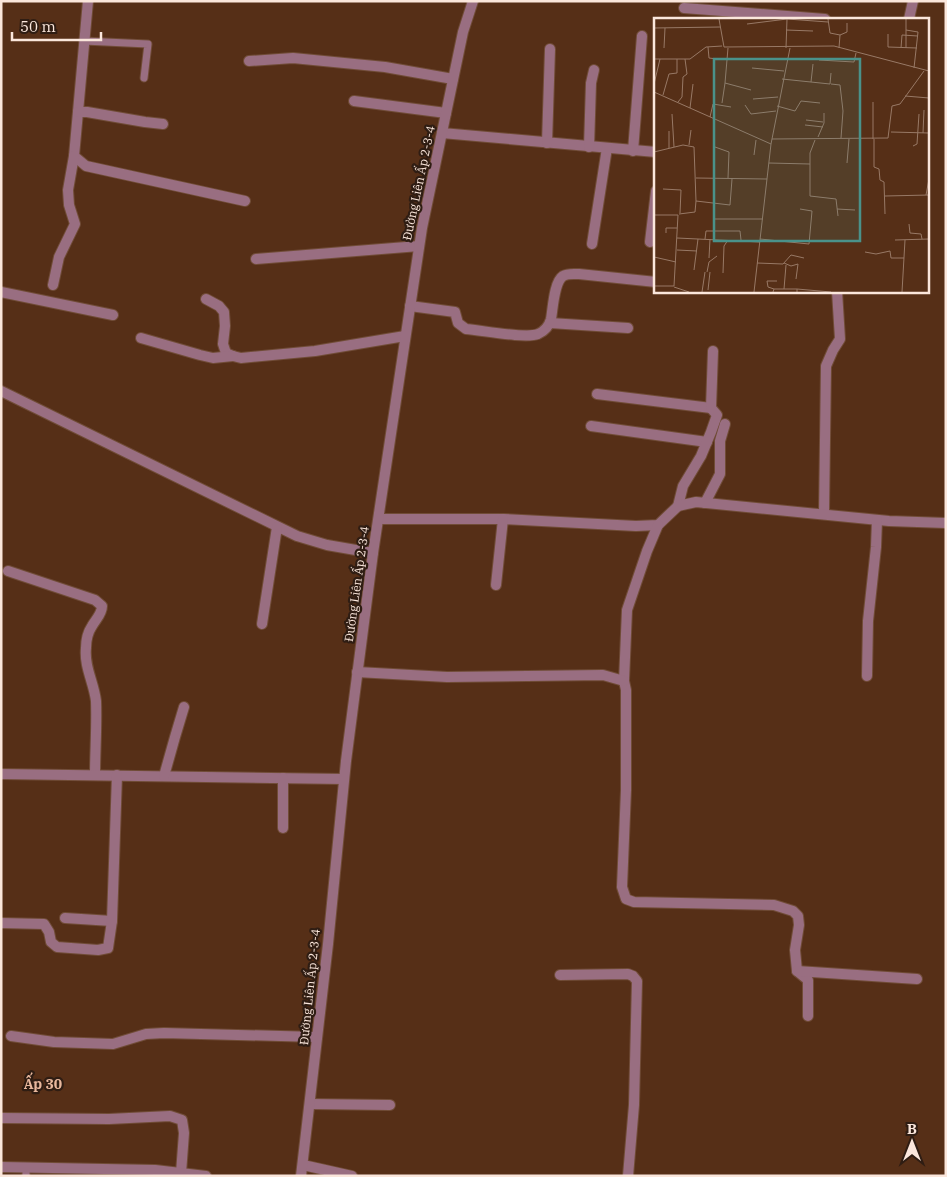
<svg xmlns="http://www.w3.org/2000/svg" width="947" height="1177" viewBox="0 0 947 1177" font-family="'IBM Plex Serif',serif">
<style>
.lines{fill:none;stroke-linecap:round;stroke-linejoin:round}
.lane-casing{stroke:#704c37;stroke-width:9}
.street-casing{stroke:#704c37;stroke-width:12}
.lane{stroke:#996e81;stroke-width:7}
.street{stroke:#996e81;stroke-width:10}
.labels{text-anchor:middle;stroke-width:4.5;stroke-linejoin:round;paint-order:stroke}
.street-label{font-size:12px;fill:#fbe7dc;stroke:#2f1d13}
.neighbourhood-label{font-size:14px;font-weight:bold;fill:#e9b89d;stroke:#2f1d13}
.inset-road{fill:none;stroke:#987966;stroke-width:1}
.view{fill:#4a928a;fill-opacity:0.15;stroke:#4a928a;stroke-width:2.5}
.inset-edge{fill:none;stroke:#fbe7dc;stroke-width:2.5}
</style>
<rect width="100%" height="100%" fill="#562f17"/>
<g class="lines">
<g class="lane-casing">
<g id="lane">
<polyline points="84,41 148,44 144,78"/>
<polyline points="26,1176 26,1168"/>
</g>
</g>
<g class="street-casing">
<g id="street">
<polyline points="88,1 74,156 86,166 245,201"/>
<polyline points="684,8 825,19"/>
<polyline points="909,19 913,1"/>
<polyline points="249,61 293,58 385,67 453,79"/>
<polyline points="354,101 446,113"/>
<polyline points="78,112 87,112 145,122 163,124"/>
<polyline points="442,133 656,152"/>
<polyline points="547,143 550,49"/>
<polyline points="589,147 591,83 594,70"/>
<polyline points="633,151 642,36"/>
<polyline points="650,242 656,191"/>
<polyline points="592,244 607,148"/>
<polyline points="256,259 419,246"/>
<polyline points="53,285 59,257 75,224 69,205 68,190 74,156"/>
<polyline points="1,292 113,315"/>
<polyline points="206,299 219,306 224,312 225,326 223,344 226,353 233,356 241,358 315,351 405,336"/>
<path d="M410,306l45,6 3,11 8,6c15,1 59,10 72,5 7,-3 11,-8 13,-15 2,-11 3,-37 12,-43 5,-3 11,-2 16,-2l77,8"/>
<polyline points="550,323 628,328"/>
<polyline points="141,338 200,355 213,358 233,356"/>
<polyline points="1,391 297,536 327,545 373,553"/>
<polyline points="597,394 711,408"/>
<polyline points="591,426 707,442"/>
<polyline points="705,503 720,474 720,441 725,424"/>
<polyline points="678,506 683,486 701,456 711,432 717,415 711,408 713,351"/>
<polyline points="824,514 826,366 833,350 840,339 837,291"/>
<polyline points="379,519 503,519 636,526 658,525 678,506 696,502 889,521 946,523"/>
<polyline points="658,525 647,551 627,610 624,681 626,690 626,790 622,887 626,899 634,902 774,905 793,911 798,916 799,925 795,950 797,971 808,980 808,1016"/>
<path d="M8,571l87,29 7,6c0,8 -6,13 -10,20 -4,6 -6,15 -6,22 -2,19 8,35 10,53 1,25 -1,50 -1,74"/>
<polyline points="496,585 503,519"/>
<polyline points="262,624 277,527"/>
<polyline points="357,672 447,677 603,675 624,681"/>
<polyline points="867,676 868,621 876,547 877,520"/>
<polyline points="1,774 344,779"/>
<polyline points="164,776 175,737 184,707"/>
<polyline points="283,778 283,828"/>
<polyline points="65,918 112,921"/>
<polyline points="1,923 44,924 49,932 51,942 57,947 98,950 108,948 112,921 117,775"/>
<polyline points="797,971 917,979"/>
<polyline points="560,975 628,974 633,976 637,981 634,1105 628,1176"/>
<polyline points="11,1036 54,1042 113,1044 146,1034 164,1033 317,1037"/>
<polyline points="310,1104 390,1105"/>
<polyline points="1,1118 109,1119 170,1116 182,1120 184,1133 181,1173"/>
<polyline points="303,1165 352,1176"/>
<polyline points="1,1167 155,1170 206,1176"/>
<polyline points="301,1176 328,944 346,761 373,553 422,228 463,32 473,1"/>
</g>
</g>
<use href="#lane" class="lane"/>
<use href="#street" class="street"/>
</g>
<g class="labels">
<g class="street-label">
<text transform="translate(419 183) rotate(-78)" y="4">Đường Liên Ấp 2-3-4</text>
<text transform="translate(357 584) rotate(-82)" y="4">Đường Liên Ấp 2-3-4</text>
<text transform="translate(310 987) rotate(-84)" y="4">Đường Liên Ấp 2-3-4</text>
</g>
<g class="neighbourhood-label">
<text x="43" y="1089">Ấp 30</text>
</g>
</g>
<g transform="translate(654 18)">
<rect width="275" height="275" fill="#562f17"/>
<path class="inset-road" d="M65,1l5,28 110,-1 95,25M174,1l2,14 10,2 -1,13M252,1v11l12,2 -4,36M93,6l40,-5 41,3M0,10l66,-1M132,12l27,1M234,16v13l29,1M186,17l7,-3v-9M54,29l1,11 8,1M10,30l1,-20M74,30l-3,35 26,7M132,30l1,-29M247,30l1,-13 16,1M252,30v-18M0,41h36l16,-12 16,-1M165,42l35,2 2,-9M98,50l32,3M128,61l48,5 1,-11M157,64l2,-18M0,66l6,-25M177,66l9,1 3,26 -2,27M0,74l117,52M9,77l6,-21 8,-1v-14M251,78l24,2M99,81l25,-2M24,84l4,-5 1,-20 4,-3 -2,-15M219,84v37M68,85l3,-20M91,87l6,9 25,-3M123,88l18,5 6,-10 19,2M36,90l3,-24M18,96l2,33M56,99l3,-13 18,3M152,102l17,2M151,107l18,2M15,113v17M237,114l38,1M269,115l1,-23M164,119l6,-14v-10M118,121l116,-1 4,-32 8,-2 24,-33M220,121v28l5,2 1,11 4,2 1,32M161,122l-5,13v43l26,3 2,17M35,127l2,-15M259,128l4,-2 2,-30M61,129l14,5 -1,26M0,134l29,-7 11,2 2,54 34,4 2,-26M100,137l2,-15M115,145l41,1M193,145l2,-24M42,160l71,1M9,171l18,1 -1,23M272,177l3,-16M231,178l44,-1M183,191l18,1M25,196l16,-2 1,-11M0,197h24l-4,71h-20M61,201h48M255,206l1,9 11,1 1,5M12,215v-5h11M23,220l83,4M51,221l1,-8h34l1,9M106,221l49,5 3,-33 -12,-2M241,222l34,-1M23,232l20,1M211,234l11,2 14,-3 1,7h13M0,239l22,5M55,240l1,-19M103,245l26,1 8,-9 13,3M130,245l7,3 7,-2 -2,15M40,252l4,-31M53,254l2,-10 8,-6M69,255l1,-27 4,-6M20,269l15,5M120,271l-6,-2 -1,-6h10M130,271l2,-24M143,271l34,3M54,272l2,-18M48,274l3,-20M100,274l17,-148 19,-96M119,274l1,-3h23v3M248,274l3,-52"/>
<path class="view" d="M60,41h146v182h-146z"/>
<rect width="275" height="275" class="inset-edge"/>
</g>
<rect width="947" height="1177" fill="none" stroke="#fbe7dc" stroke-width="5"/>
<g transform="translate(912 1142)" stroke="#2f1d13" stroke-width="4" paint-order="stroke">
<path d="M0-4L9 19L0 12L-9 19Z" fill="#fbe7dc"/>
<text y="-8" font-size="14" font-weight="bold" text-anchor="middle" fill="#fbe7dc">B</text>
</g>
<path d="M12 32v8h89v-8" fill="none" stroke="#fbe7dc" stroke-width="2.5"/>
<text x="20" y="32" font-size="15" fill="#fbe7dc" stroke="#2f1d13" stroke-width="4" paint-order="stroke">50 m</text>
</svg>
